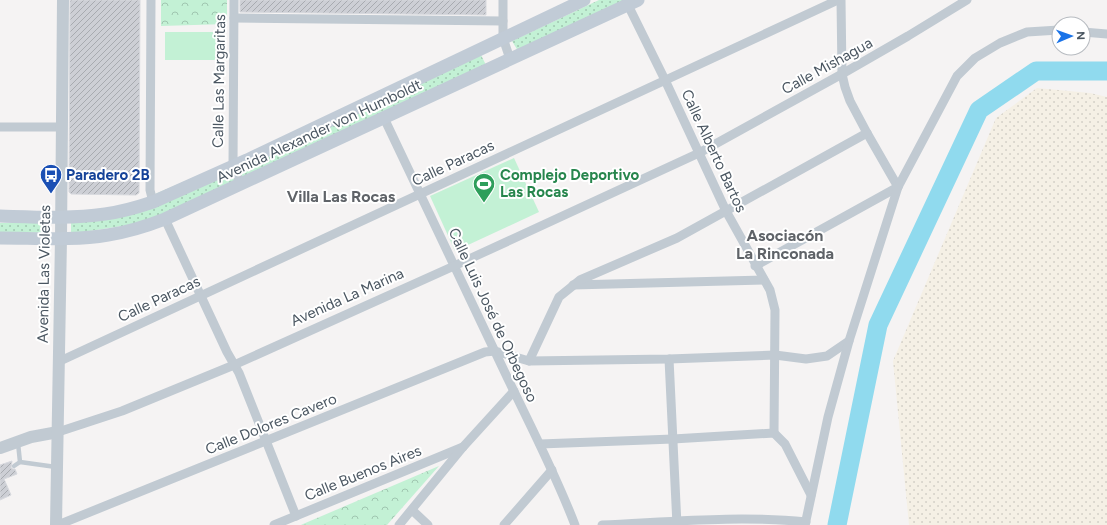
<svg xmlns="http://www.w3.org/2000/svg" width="1107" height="525" viewBox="0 0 1107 525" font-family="Figtree,sans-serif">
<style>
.grass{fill:url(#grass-dots)}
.forest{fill:url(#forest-crowns)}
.sand{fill:url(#sand-dots)}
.pitch{fill:#c3f1d5}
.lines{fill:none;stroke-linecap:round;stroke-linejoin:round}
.river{stroke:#90daee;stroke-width:19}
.building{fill:url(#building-hatch);stroke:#d7d9de}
.service{stroke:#c1cad2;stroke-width:4.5}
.minor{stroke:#c1cad2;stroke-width:9}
.tertiary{stroke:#c1cad2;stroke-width:12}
.secondary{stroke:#c1cbd6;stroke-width:13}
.labels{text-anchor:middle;stroke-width:4;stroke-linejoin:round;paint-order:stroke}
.street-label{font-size:15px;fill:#4a5661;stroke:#fff}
.transit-label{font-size:15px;font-weight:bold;fill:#164399;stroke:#fff;text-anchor:start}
.leisure-label{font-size:15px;font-weight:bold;fill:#27864d;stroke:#fff;text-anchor:start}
.neighbourhood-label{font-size:16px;font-weight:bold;fill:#5f6368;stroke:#fff}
</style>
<defs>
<pattern id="grass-dots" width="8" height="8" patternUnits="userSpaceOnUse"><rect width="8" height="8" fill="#c3f1d5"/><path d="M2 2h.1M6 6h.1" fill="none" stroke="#a0c6b0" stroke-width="1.8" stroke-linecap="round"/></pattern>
<pattern id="forest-crowns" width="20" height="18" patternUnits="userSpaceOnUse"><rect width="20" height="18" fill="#c3f1d5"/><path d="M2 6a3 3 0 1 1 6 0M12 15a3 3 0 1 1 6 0" fill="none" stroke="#a0c6b0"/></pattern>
<pattern id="sand-dots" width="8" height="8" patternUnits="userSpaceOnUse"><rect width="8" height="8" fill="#f5f0e5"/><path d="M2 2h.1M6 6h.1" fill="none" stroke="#d4d0c7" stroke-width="1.8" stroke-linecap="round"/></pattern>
<pattern id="building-hatch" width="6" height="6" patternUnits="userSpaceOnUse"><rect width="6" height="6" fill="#cdcfd5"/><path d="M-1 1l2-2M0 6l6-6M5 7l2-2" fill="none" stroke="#a8abb0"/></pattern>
</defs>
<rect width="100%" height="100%" fill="#f5f3f3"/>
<g class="grass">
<polygon points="599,0 625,0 518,51 512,41"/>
<polygon points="481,55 486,65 164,215 135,224 71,234 71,222 94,220"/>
<polygon points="0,223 49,223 50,233 0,232"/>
</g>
<g class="forest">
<polygon points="161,0 227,0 227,24 161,26"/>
<polygon points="439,466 387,525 301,525 303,524"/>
</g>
<polygon class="sand" points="1037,88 1090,93 1107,97 1107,525 909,525 893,361 996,118"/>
<g class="pitch">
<rect x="165" y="32" width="52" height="28"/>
<polygon points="514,158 539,212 455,251 430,196"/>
</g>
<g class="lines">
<polyline class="river" points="837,525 878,325 979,110 1036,71 1107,71"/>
</g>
<g class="building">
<polygon points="70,0 140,0 139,193 136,195 71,194 69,192"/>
<polygon points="240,0 486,0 486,15 240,12"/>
<polygon points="12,461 11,468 13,469 15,469 17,474 4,479 11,495 0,500 0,465"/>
</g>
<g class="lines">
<g class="service">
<polyline points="20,462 56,467"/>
<polyline points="14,466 20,462 18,443"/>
</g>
<g class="minor">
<polyline points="151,0 150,190 153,202"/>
<polyline points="234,0 233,166 241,185"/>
<polyline points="503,0 503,38 510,59"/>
<polyline points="841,0 842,74 845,87 850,101 867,133 898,187"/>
<polyline points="626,1 665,80 726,211 770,290 775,310 774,433"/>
<polyline points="234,18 503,21"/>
<polyline points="1083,32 1107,34"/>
<path d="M384,118c42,87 83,174 124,261 23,48 48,96 67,146"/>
<polyline points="0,127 62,127"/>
<polyline points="165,219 227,352 239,373 296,516"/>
<polyline points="755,266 898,187"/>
<polyline points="573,285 764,280"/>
<polyline points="669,359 677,525"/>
<polyline points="529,361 559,297 580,280 677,238 867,133"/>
<polyline points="58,362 838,0"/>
<polyline points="58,432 122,411 234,365 454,266 699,153 842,74 908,36 967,0"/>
<polyline points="540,444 673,439 774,433 785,444 811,495"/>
<polyline points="412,510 428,525"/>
<polyline points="58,525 485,352 495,351 529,361 669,359 775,355 806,359 827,356 849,341"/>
<polyline points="274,525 463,447"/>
<polyline points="399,525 463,447 514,391"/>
<polyline points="504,525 552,470"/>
<path d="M602,525c67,-3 137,-10 204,-3"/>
<polyline points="805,525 828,417 849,341 898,187 957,76 975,58 1000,43 1027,32 1059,30"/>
</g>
<g class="tertiary">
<polyline points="0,448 31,437 58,432"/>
<polyline points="56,525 61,238 63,0"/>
</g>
<g class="secondary">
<path d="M0,216c35,1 71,3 105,-2 16,-2 33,-7 48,-12l94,-42 337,-160"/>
<path d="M0,238c36,0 73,3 108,-3 20,-3 39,-9 57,-16l473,-219"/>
</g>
</g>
<defs>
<g id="bus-pin" transform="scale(1.15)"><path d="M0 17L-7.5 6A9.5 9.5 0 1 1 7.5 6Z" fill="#1a4fb4" stroke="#fff"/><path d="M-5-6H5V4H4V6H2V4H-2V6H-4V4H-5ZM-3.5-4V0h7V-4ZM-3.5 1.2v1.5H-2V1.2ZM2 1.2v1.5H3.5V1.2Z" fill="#fff"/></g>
<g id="stadium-pin" transform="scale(1.15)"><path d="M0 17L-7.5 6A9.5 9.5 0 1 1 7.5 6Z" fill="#2e9e5b" stroke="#fff"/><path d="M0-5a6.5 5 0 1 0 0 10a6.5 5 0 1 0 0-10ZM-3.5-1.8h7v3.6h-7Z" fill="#fff"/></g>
</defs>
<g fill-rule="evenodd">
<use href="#bus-pin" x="51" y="175"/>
<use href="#stadium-pin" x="484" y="184"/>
</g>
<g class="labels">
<g class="street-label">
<text transform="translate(827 66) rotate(-29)" y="5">Calle Mishagua</text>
<text transform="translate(219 81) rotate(-89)" y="5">Calle Las Margaritas</text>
<text transform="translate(319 131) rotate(-25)" y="5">Avenida Alexander von Humboldt</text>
<text transform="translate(714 151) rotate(65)" y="5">Calle Alberto Bartos</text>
<text transform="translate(453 163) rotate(-25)" y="5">Calle Paracas</text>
<text transform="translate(44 274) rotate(-89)" y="5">Avenida Las Violetas</text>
<text transform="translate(347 297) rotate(-24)" y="5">Avenida La Marina</text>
<text transform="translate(159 299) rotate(-25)" y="5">Calle Paracas</text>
<text transform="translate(493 315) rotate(65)" y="5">Calle Luis José de Orbegoso</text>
<text transform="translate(271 424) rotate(-22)" y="5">Calle Dolores Cavero</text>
<text transform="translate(363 473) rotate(-22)" y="5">Calle Buenos Aires</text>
</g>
<g class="transit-label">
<text x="66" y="180">Paradero 2B</text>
</g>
<g class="leisure-label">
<text x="500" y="180">Complejo Deportivo<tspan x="500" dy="17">Las Rocas</tspan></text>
</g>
<g class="neighbourhood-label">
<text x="341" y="202">Villa Las Rocas</text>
<text x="785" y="241">Asociacón<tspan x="785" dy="18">La Rinconada</tspan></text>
</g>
</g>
<g transform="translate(1071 36) rotate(88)"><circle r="19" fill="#ffffff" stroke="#b7bbc0"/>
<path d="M0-3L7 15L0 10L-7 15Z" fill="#1a73e8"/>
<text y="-6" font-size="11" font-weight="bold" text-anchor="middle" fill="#4a5661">N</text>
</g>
</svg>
